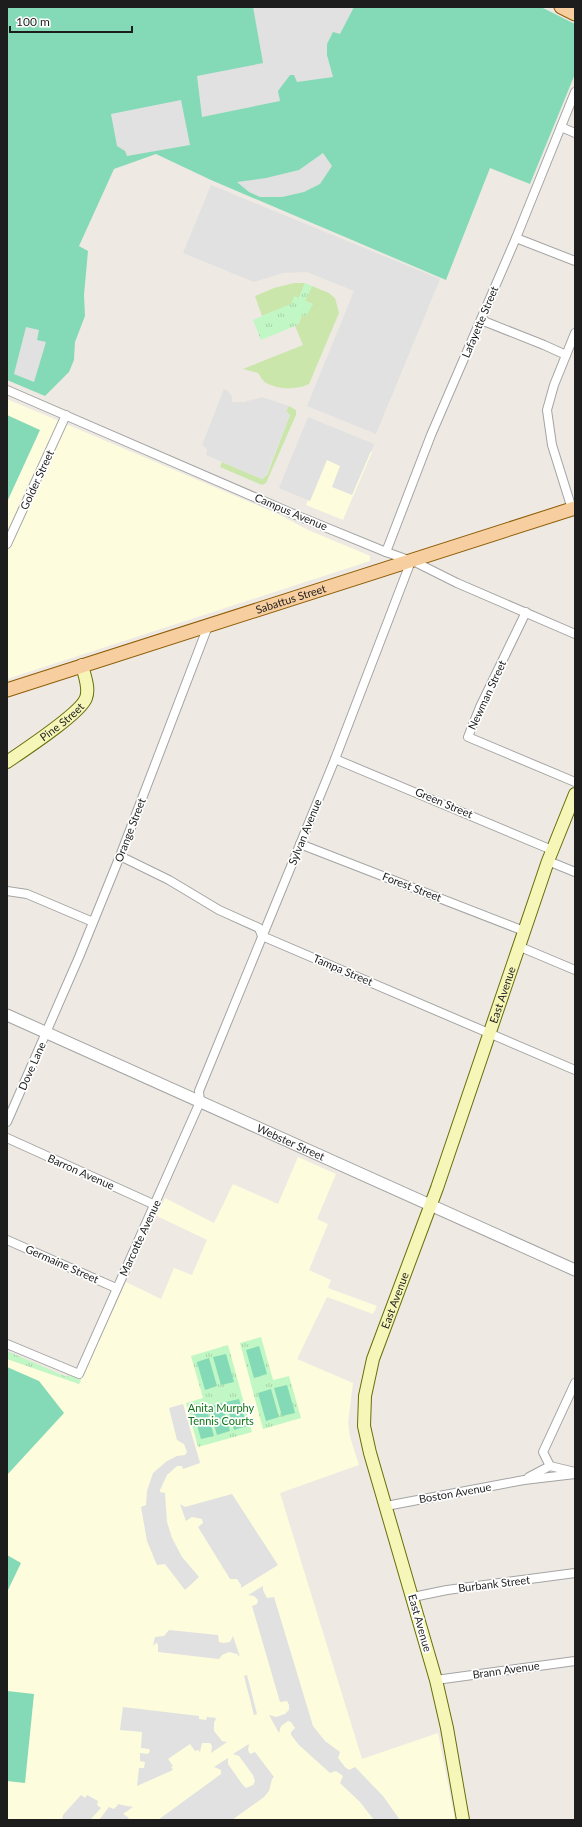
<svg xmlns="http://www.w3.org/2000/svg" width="582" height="1827" viewBox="0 0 582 1827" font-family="Lato,sans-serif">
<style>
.education{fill:#fdfcdd}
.grass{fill:#cae6ab}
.park{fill:url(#park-tufts)}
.pitch{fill:#84dab6}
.parking{fill:#e1e1e1}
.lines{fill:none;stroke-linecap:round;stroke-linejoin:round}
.minor-casing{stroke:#a4a4a4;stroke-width:10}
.tertiary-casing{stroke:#a4a4a4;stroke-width:13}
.secondary-casing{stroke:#676f09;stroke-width:14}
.primary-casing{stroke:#8f5d07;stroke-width:15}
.minor{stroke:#fff;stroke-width:8}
.tertiary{stroke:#fff;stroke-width:11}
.secondary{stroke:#f6f6b9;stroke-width:12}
.primary{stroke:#f7ce9f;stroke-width:13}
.labels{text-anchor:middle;stroke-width:3.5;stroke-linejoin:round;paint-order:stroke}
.street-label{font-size:11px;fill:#1d1d1d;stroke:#fff}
.park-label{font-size:11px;fill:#107615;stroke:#fff}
</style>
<defs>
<pattern id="park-tufts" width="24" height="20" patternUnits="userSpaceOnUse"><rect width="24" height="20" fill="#c1f7c4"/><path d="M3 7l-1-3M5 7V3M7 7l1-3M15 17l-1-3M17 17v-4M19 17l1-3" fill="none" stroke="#a5d3a8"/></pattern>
</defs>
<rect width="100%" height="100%" fill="#eeeae3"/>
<g class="education">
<polygon points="7,399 278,514 308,530 368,555 370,556 370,561 7,679"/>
<polygon points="334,437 372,452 343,520 306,505"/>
<polygon points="298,1157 336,1174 317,1219 328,1224 309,1270 331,1280 328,1288 377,1306 373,1314 327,1297 297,1359 353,1383 348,1423 350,1437 359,1465 280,1493 362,1759 438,1733 455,1820 7,1820 7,1359 79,1384 126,1282 161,1299 174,1268 192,1275 207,1240 157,1216 165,1198 214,1223 233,1184 278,1204"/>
</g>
<g class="grass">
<polygon points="294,283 305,283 299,298 292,304 262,316 255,296 274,288"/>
<path d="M312,286l17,7 6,5 4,15 -30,71c-13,6 -30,6 -43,-1 -3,-2 -6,-7 -8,-10l-15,-4 60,-24 -8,-19 4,-3 3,-8 11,-11 -8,-3z"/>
<polygon points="289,406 296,410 296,415 266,483 262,485 220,467 222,462 262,479 267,475 290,415 286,411"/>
</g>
<g class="park">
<polygon points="305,283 312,286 305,301 313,304 306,316 302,315 299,323 295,326 261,340 253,320 291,304 294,296 299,298"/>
<polygon points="261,1337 273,1380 289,1376 301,1418 263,1429 240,1343"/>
<polygon points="228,1345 252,1432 198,1447 186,1403 203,1398 191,1356"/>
<polygon points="7,1351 67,1377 68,1375 81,1380 79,1384 7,1359"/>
</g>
<g class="pitch">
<polygon points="7,7 541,7 575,24 575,74 530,184 490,168 446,280 211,180 156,154 114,169 79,246 88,251 84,295 85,316 75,342 74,360 69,372 45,396 7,380"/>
<polygon points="7,415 40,430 7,502"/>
<polygon points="259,1346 267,1374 254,1378 246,1350"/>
<polygon points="226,1354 234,1382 221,1385 213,1357"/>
<polygon points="209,1358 217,1386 205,1390 197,1362"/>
<polygon points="7,1367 39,1381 64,1413 7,1475"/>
<polygon points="287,1385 295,1413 282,1416 274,1388"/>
<polygon points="271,1389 279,1417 266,1421 258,1393"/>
<polygon points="239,1399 247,1426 234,1430 226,1402"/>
<polygon points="222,1403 230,1431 217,1435 209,1407"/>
<polygon points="206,1408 214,1436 201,1439 193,1411"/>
<polygon points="7,1555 21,1563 7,1592"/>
<polygon points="7,1691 34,1694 25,1783 7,1781"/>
</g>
<g class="parking">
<polygon points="253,7 354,7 340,34 333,32 327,44 327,55 333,77 297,82 294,75 290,75 278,91 280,101 202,117 197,76 263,63"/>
<polygon points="181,100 190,145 127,156 125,151 117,146 111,114"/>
<polygon points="323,153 332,166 320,184 304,192 282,197 260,197 249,192 237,182 266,178 299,170"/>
<polygon points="211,185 440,279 376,434 307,406 354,291 307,272 283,273 254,282 183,253"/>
<polygon points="26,327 39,330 37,340 46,342 34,382 14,374"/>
<polygon points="224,389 228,391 232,397 232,402 244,402 262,397 289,406 286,411 290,415 266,475 262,479 206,455 207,449 202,445"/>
<polygon points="308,417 374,444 352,495 332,487 340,466 327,460 310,501 279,488"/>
<polygon points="183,1404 200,1463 183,1469 182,1466 177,1466 167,1475 160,1490 160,1492 165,1493 167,1522 172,1538 182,1557 199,1577 185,1590 165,1564 157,1565 147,1541 141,1507 146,1505 147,1491 153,1473 167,1461 177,1456 185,1455 187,1452 184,1444 177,1440 169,1408"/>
<polygon points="232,1494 278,1565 241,1588 241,1585 237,1579 230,1579 198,1527 203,1523 202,1519 192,1517 186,1521 180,1504 185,1507"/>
<polygon points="263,1586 263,1590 267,1598 274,1597 313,1726 325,1741 340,1752 338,1758 345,1767 349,1770 355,1767 383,1796 400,1820 374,1820 360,1802 340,1783 343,1776 336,1771 330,1773 299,1745 291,1735 291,1732 295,1728 291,1722 288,1721 281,1726 279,1733 269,1715 276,1717 285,1714 289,1710 289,1705 287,1701 280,1702 252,1606 257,1604 258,1600 254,1596 248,1595"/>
<polygon points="169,1630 218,1635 219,1642 223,1643 230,1642 233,1636 240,1657 237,1654 229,1652 222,1655 219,1659 158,1652 158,1644 156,1643 153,1646 155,1637 164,1636"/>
<polygon points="247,1675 257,1714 254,1715 244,1676"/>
<polygon points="123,1707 199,1716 199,1719 206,1720 207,1717 216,1718 214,1723 214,1731 222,1741 227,1742 211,1753 212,1746 210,1743 202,1743 200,1752 198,1750 195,1751 190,1744 168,1759 173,1766 171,1767 173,1770 137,1786 139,1768 144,1768 145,1762 140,1761 140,1753 148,1754 150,1751 149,1749 141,1748 142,1732 120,1730"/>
<polygon points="249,1744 248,1750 250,1754 255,1752 274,1777 272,1779 269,1791 264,1797 232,1820 158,1820 221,1774 221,1770 214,1767 228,1758 228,1764 242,1784 246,1788 253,1785 255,1781 253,1775 239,1756 233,1754"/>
<polygon points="81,1795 85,1798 87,1795 98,1801 97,1805 101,1808 90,1820 62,1820 63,1815"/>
<polygon points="117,1804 133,1807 123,1814 129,1818 127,1820 99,1820 109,1807 114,1809 118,1805"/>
</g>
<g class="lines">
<g class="minor-casing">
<g id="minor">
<polyline points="561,127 575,133"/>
<polyline points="516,238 575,261"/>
<polyline points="481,320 544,345 566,355"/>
<polyline points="7,390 298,516 386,552 417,563 457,583 575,634"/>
<polyline points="572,509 552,445 547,410 554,385 575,333"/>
<polyline points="7,544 66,415"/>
<polyline points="386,552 431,435 516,238 575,92"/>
<polyline points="526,612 480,707 468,737 575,782"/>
<polyline points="335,759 552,850"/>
<polyline points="300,844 524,931"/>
<polyline points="120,856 169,880 219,910 259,928 262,936 575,1070"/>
<polyline points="548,861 575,872"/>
<polyline points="7,891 27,894 93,922"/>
<polyline points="518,946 575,970"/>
<polyline points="7,1122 79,957 120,856 208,626"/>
<polyline points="7,1138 155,1205"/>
<polyline points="7,1240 116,1288"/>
<polyline points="7,1344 79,1374 200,1102 199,1091 335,759 411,561"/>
<polyline points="550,1466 543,1452 575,1383"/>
<polyline points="529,1477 550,1466 575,1472"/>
<polyline points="386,1506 524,1480 575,1474"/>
<polyline points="413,1597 447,1590 575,1573"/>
<polyline points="436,1680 575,1661"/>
</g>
</g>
<g class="tertiary-casing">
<g id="tertiary">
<path id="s1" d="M7,1015l568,255"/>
</g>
</g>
<g class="secondary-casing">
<g id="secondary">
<path id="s2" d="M7,762c16,-11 74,-49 79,-64 4,-10 -2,-23 -4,-33"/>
<path id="s3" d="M463,1820l-16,-92 -11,-48 -66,-227 -6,-27 1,-30 8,-37 64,-171 111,-327 27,-67"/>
</g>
</g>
<g class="primary-casing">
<g id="primary">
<polyline points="561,7 575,14"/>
<path id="s4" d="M7,690l568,-182"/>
</g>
</g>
<use href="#minor" class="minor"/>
<use href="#tertiary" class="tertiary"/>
<use href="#secondary" class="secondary"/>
<use href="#primary" class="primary"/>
</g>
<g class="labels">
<g class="street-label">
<text transform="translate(480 322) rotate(-67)" y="4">Lafayette Street</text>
<text transform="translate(37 480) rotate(-65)" y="4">Golder Street</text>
<text transform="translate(291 512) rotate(23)" y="4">Campus Avenue</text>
<text dy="4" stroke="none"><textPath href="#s4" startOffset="298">Sabattus Street</textPath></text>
<text transform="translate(487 695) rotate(-65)" y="4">Newman Street</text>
<text dy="4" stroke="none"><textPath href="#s2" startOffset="68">Pine Street</textPath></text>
<text transform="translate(444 803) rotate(23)" y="4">Green Street</text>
<text transform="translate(130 830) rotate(-69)" y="4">Orange Street</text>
<text transform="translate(305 832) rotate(-68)" y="4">Sylvan Avenue</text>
<text transform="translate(412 887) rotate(21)" y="4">Forest Street</text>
<text transform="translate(343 970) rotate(23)" y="4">Tampa Street</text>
<text dy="4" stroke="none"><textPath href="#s3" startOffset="861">East Avenue</textPath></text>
<text transform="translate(32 1066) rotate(-66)" y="4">Dove Lane</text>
<text dy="4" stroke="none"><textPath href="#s1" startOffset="311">Webster Street</textPath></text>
<text transform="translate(81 1172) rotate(24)" y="4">Barron Avenue</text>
<text transform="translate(140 1238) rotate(-65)" y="4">Marcotte Avenue</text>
<text transform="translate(62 1264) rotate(24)" y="4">Germaine Street</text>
<text dy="4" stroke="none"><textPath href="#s3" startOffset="537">East Avenue</textPath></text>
<text transform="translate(455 1493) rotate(-10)" y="4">Boston Avenue</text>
<text transform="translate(494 1584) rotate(-7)" y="4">Burbank Street</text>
<text transform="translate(420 1623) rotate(74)" y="4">East Avenue</text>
<text transform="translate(506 1670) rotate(-8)" y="4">Brann Avenue</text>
</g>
<g class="park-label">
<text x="221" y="1412">Anita Murphy<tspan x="221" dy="13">Tennis Courts</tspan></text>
</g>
</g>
<rect width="582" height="1827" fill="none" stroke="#1d1d1d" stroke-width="16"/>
<path d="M10 26v6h122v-6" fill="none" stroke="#1d1d1d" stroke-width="2"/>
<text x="16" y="26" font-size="12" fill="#1d1d1d" stroke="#ffffff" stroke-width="3" paint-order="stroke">100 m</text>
</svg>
